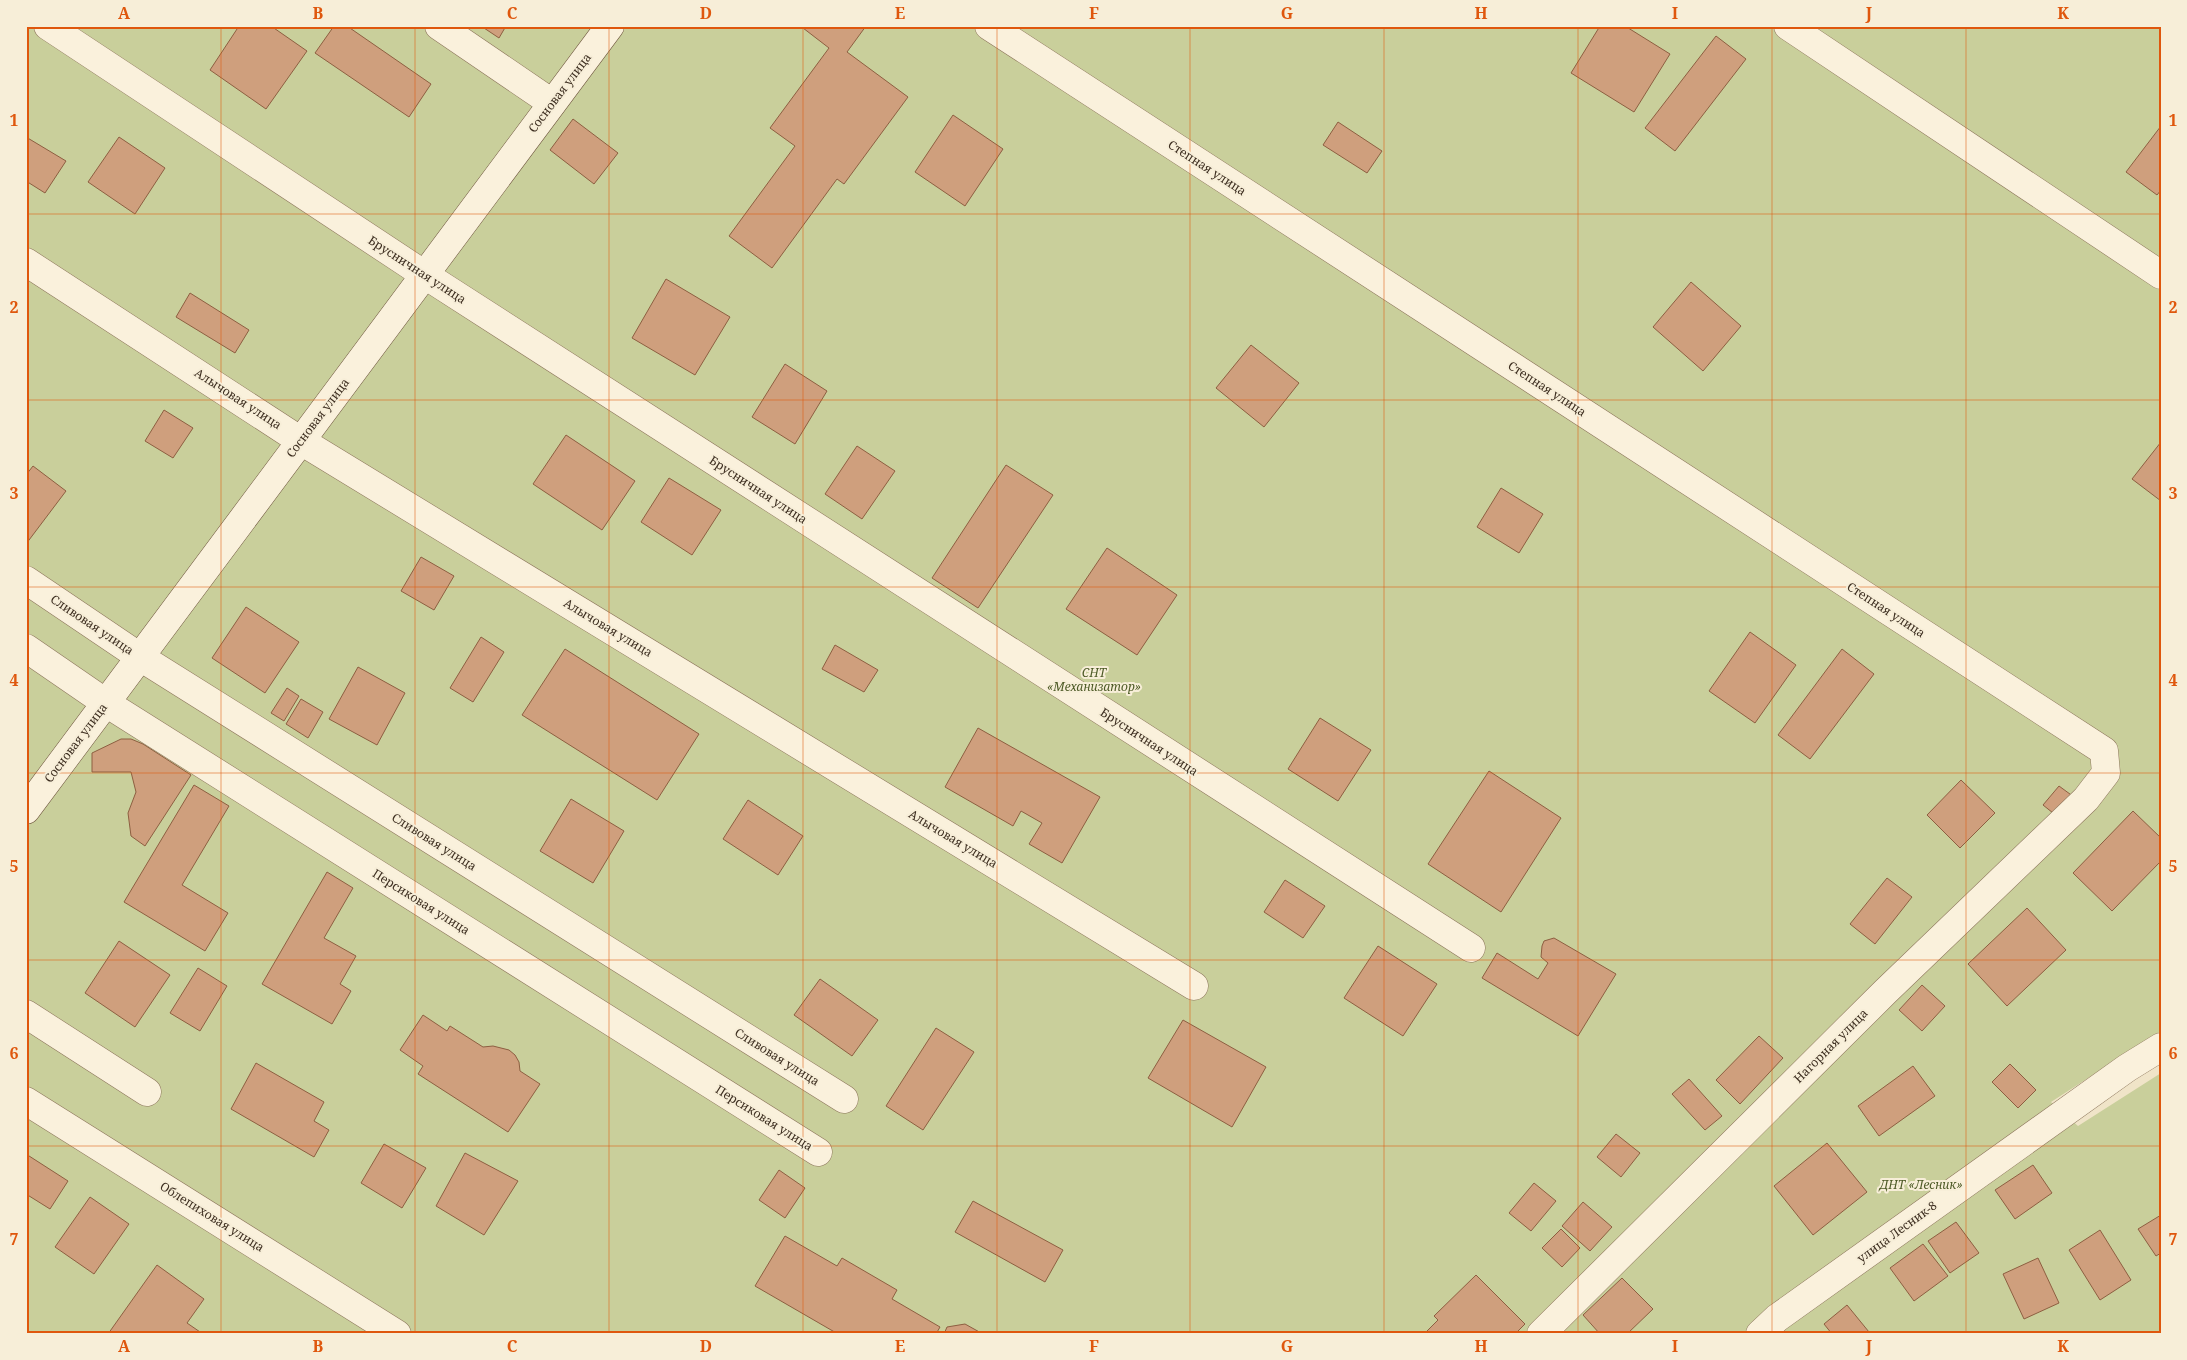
<svg xmlns="http://www.w3.org/2000/svg" width="2187" height="1360" viewBox="0 0 2187 1360" font-family="'Noto Serif',serif">
<style>
.green{fill:#c9cf9b}
.building{fill:#cf9f7d;stroke:#8d5f41}
.lines{fill:none;stroke-linecap:round;stroke-linejoin:round}
.street-casing{stroke:#8d765c;stroke-width:29}
.secondary-casing{stroke:#6f573f;stroke-width:29}
.street{stroke:#faf1dc;stroke-width:28}
.secondary{stroke:#faf1dc;stroke-width:28}
.grid{fill:none;stroke:#df570d;stroke-width:1;stroke-opacity:0.55}
.labels{text-anchor:middle;stroke-width:4;stroke-linejoin:round;paint-order:stroke}
.street-label{font-size:12px;fill:#3d2e20;stroke:#f7eed8}
.park-label{font-size:12px;font-style:italic;fill:#4d5a26;stroke:#f7eed8}
.neatline{fill:none;stroke:#df570d;stroke-width:2}
.grid-label{font-size:16px;text-anchor:middle;font-weight:bold;fill:#df570d}
</style>
<rect width="100%" height="100%" fill="#f0e4c8"/>
<polygon class="green" points="26,26 2161,26 2161,1031 2051,1102 2078,1126 2161,1073 2161,1334 26,1334"/>
<g class="building">
<polygon points="239,26 271,26 307,51 266,109 210,70"/>
<polygon points="334,26 347,26 431,84 409,117 315,53"/>
<polygon points="481,26 506,26 499,38"/>
<polygon points="804,26 866,26 847,52 908,97 844,184 837,179 772,268 729,236 795,146 770,128 829,48 803,28"/>
<polygon points="1600,26 1625,26 1670,54 1634,112 1571,73"/>
<polygon points="1716,36 1746,59 1675,151 1645,128"/>
<polygon points="953,115 1003,149 965,206 915,172"/>
<polygon points="573,119 618,153 594,184 550,150"/>
<polygon points="1338,122 1382,151 1367,173 1323,145"/>
<polygon points="2161,126 2161,190 2157,195 2126,172"/>
<polygon points="26,137 66,161 45,193 26,181"/>
<polygon points="119,137 165,168 135,214 88,182"/>
<polygon points="666,279 730,317 695,375 632,338"/>
<polygon points="1691,282 1741,326 1703,371 1653,327"/>
<polygon points="190,293 249,330 235,353 176,317"/>
<polygon points="1251,345 1299,383 1264,427 1216,388"/>
<polygon points="785,364 827,391 795,444 752,417"/>
<polygon points="164,410 193,428 173,458 145,441"/>
<polygon points="566,435 635,481 602,530 533,484"/>
<polygon points="2161,442 2161,501 2132,479"/>
<polygon points="857,446 895,471 862,519 825,494"/>
<polygon points="1006,465 1053,495 978,608 932,578"/>
<polygon points="33,466 66,491 26,544 26,475"/>
<polygon points="669,478 721,510 692,555 641,522"/>
<polygon points="1501,488 1543,514 1519,553 1477,527"/>
<polygon points="1107,548 1177,595 1137,655 1066,609"/>
<polygon points="421,557 454,576 434,610 401,591"/>
<polygon points="246,607 299,642 265,693 212,658"/>
<polygon points="1750,632 1796,665 1755,723 1709,691"/>
<polygon points="481,637 504,652 473,702 450,688"/>
<polygon points="835,645 878,670 864,692 822,669"/>
<polygon points="565,649 699,734 657,800 522,715"/>
<polygon points="1842,649 1874,674 1810,759 1778,735"/>
<polygon points="358,667 405,693 377,745 329,719"/>
<polygon points="287,688 299,696 284,721 271,713"/>
<polygon points="301,699 323,712 308,738 286,724"/>
<polygon points="1320,718 1371,750 1338,801 1288,769"/>
<polygon points="978,728 1100,797 1062,863 1029,844 1042,823 1021,811 1013,826 945,787"/>
<polygon points="121,739 131,739 143,744 191,775 145,846 131,836 128,813 136,792 131,772 92,772 92,753"/>
<polygon points="1489,771 1561,818 1501,912 1428,864"/>
<polygon points="1961,780 1995,813 1960,848 1927,815"/>
<polygon points="194,785 229,806 182,885 228,913 205,951 124,902"/>
<polygon points="2059,786 2074,797 2058,817 2043,805"/>
<polygon points="571,799 624,831 593,883 540,851"/>
<polygon points="748,800 803,836 778,875 723,839"/>
<polygon points="2133,811 2161,838 2161,861 2112,911 2073,873"/>
<polygon points="327,872 353,888 324,938 356,956 340,984 351,991 332,1024 262,984"/>
<polygon points="1887,878 1912,897 1875,944 1850,924"/>
<polygon points="1285,880 1325,906 1303,938 1264,912"/>
<polygon points="2027,908 2066,950 2007,1006 1968,964"/>
<polygon points="1554,938 1616,974 1578,1036 1482,978 1497,953 1538,979 1548,963 1541,957 1542,946 1544,941"/>
<polygon points="119,941 170,975 135,1027 85,993"/>
<polygon points="1378,946 1437,984 1403,1036 1344,998"/>
<polygon points="198,968 227,986 200,1031 170,1013"/>
<polygon points="820,979 878,1020 852,1056 794,1015"/>
<polygon points="1922,985 1945,1006 1922,1031 1899,1010"/>
<polygon points="423,1015 447,1031 450,1026 483,1047 493,1046 509,1050 515,1055 519,1062 520,1071 540,1084 508,1132 418,1074 423,1066 400,1050"/>
<polygon points="1183,1020 1266,1067 1232,1127 1148,1078"/>
<polygon points="936,1028 974,1052 923,1130 886,1106"/>
<polygon points="1759,1036 1783,1058 1740,1104 1716,1080"/>
<polygon points="256,1063 324,1102 314,1121 329,1130 314,1157 231,1109"/>
<polygon points="2010,1064 2036,1090 2018,1108 1992,1082"/>
<polygon points="1913,1066 1935,1096 1879,1136 1858,1106"/>
<polygon points="1689,1079 1722,1116 1705,1130 1672,1094"/>
<polygon points="1616,1134 1640,1153 1621,1177 1597,1157"/>
<polygon points="1827,1143 1867,1192 1813,1235 1774,1186"/>
<polygon points="384,1144 426,1168 402,1208 361,1183"/>
<polygon points="465,1153 518,1181 484,1235 436,1206"/>
<polygon points="26,1154 68,1181 50,1209 26,1194"/>
<polygon points="2033,1165 2052,1193 2015,1219 1995,1190"/>
<polygon points="779,1170 805,1188 785,1218 759,1200"/>
<polygon points="1534,1183 1556,1201 1531,1231 1509,1213"/>
<polygon points="90,1197 129,1224 94,1274 55,1247"/>
<polygon points="973,1201 1063,1250 1045,1282 955,1232"/>
<polygon points="1583,1202 1612,1227 1590,1251 1562,1226"/>
<polygon points="2161,1215 2161,1253 2156,1256 2138,1229"/>
<polygon points="1956,1222 1979,1253 1950,1273 1928,1241"/>
<polygon points="1561,1229 1580,1248 1562,1267 1542,1248"/>
<polygon points="2100,1230 2131,1280 2100,1300 2069,1250"/>
<polygon points="785,1236 837,1266 842,1258 897,1290 892,1299 940,1327 936,1334 838,1334 755,1286"/>
<polygon points="1923,1244 1948,1276 1914,1301 1890,1268"/>
<polygon points="2038,1258 2059,1303 2024,1319 2003,1274"/>
<polygon points="157,1265 204,1299 187,1323 203,1334 108,1334"/>
<polygon points="1476,1275 1525,1324 1515,1334 1424,1334 1438,1320 1434,1316"/>
<polygon points="1622,1278 1653,1309 1627,1334 1600,1334 1583,1315"/>
<polygon points="1847,1305 1869,1332 1866,1334 1832,1334 1824,1324"/>
<polygon points="965,1324 983,1334 944,1334 947,1327"/>
</g>
<g class="lines">
<g class="street-casing">
<g id="street">
<polyline points="48,26 425,275 1471,948"/>
<polyline points="439,26 552,103"/>
<polyline points="989,26 2104,751 2106,773 2086,799 1885,992 1541,1334"/>
<polyline points="1788,26 2161,275"/>
<polyline points="26,262 301,441 1194,986"/>
<polyline points="26,580 140,657 844,1099"/>
<polyline points="26,648 106,703 818,1152"/>
<polyline points="26,1014 147,1092"/>
<polyline points="26,1101 397,1334"/>
<polyline points="1760,1334 1777,1318 2127,1068 2161,1047"/>
</g>
</g>
<g class="secondary-casing">
<polyline id="secondary" points="26,810 610,26"/>
</g>
<use href="#street" class="street"/>
<use href="#secondary" class="secondary"/>
</g>
<path class="grid" d="M221,26v1308M415,26v1308M609,26v1308M803,26v1308M997,26v1308M1190,26v1308M1384,26v1308M1578,26v1308M1772,26v1308M1966,26v1308M26,214h2135M26,400h2135M26,587h2135M26,773h2135M26,960h2135M26,1146h2135"/>
<g class="labels">
<g class="street-label">
<text transform="translate(560 93) rotate(-53)" y="4">Сосновая улица</text>
<text transform="translate(1207 168) rotate(33)" y="4">Степная улица</text>
<text transform="translate(417 270) rotate(33)" y="4">Брусничная улица</text>
<text transform="translate(1547 389) rotate(33)" y="4">Степная улица</text>
<text transform="translate(238 399) rotate(33)" y="4">Алычовая улица</text>
<text transform="translate(318 418) rotate(-53)" y="4">Сосновая улица</text>
<text transform="translate(758 490) rotate(33)" y="4">Брусничная улица</text>
<text transform="translate(1886 610) rotate(33)" y="4">Степная улица</text>
<text transform="translate(92 625) rotate(34)" y="4">Сливовая улица</text>
<text transform="translate(608 628) rotate(31)" y="4">Алычовая улица</text>
<text transform="translate(1149 742) rotate(33)" y="4">Брусничная улица</text>
<text transform="translate(76 743) rotate(-53)" y="4">Сосновая улица</text>
<text transform="translate(953 839) rotate(31)" y="4">Алычовая улица</text>
<text transform="translate(434 842) rotate(32)" y="4">Сливовая улица</text>
<text transform="translate(421 902) rotate(32)" y="4">Персиковая улица</text>
<text transform="translate(1831 1046) rotate(-45)" y="4">Нагорная улица</text>
<text transform="translate(777 1057) rotate(32)" y="4">Сливовая улица</text>
<text transform="translate(764 1118) rotate(32)" y="4">Персиковая улица</text>
<text transform="translate(212 1217) rotate(32)" y="4">Облепиховая улица</text>
<text transform="translate(1897 1232) rotate(-36)" y="4">улица Лесник-8</text>
</g>
<g class="park-label">
<text x="1094" y="677">СНТ<tspan x="1094" dy="14">«Механизатор»</tspan></text>
<text x="1921" y="1189">ДНТ «Лесник»</text>
</g>
</g>
<rect width="2187" height="1360" fill="none" stroke="#f7eed8" stroke-width="55"/>
<rect x="28" y="28" width="2132" height="1304" class="neatline"/>
<g class="grid-label">
<text x="124" y="19">A</text>
<text x="318" y="19">B</text>
<text x="512" y="19">C</text>
<text x="706" y="19">D</text>
<text x="900" y="19">E</text>
<text x="1094" y="19">F</text>
<text x="1287" y="19">G</text>
<text x="1481" y="19">H</text>
<text x="1675" y="19">I</text>
<text x="1869" y="19">J</text>
<text x="2063" y="19">K</text>
<text x="14" y="126">1</text>
<text x="2173" y="126">1</text>
<text x="14" y="313">2</text>
<text x="2173" y="313">2</text>
<text x="14" y="499">3</text>
<text x="2173" y="499">3</text>
<text x="14" y="686">4</text>
<text x="2173" y="686">4</text>
<text x="14" y="872">5</text>
<text x="2173" y="872">5</text>
<text x="14" y="1059">6</text>
<text x="2173" y="1059">6</text>
<text x="14" y="1245">7</text>
<text x="2173" y="1245">7</text>
<text x="124" y="1352">A</text>
<text x="318" y="1352">B</text>
<text x="512" y="1352">C</text>
<text x="706" y="1352">D</text>
<text x="900" y="1352">E</text>
<text x="1094" y="1352">F</text>
<text x="1287" y="1352">G</text>
<text x="1481" y="1352">H</text>
<text x="1675" y="1352">I</text>
<text x="1869" y="1352">J</text>
<text x="2063" y="1352">K</text>
</g>
</svg>
